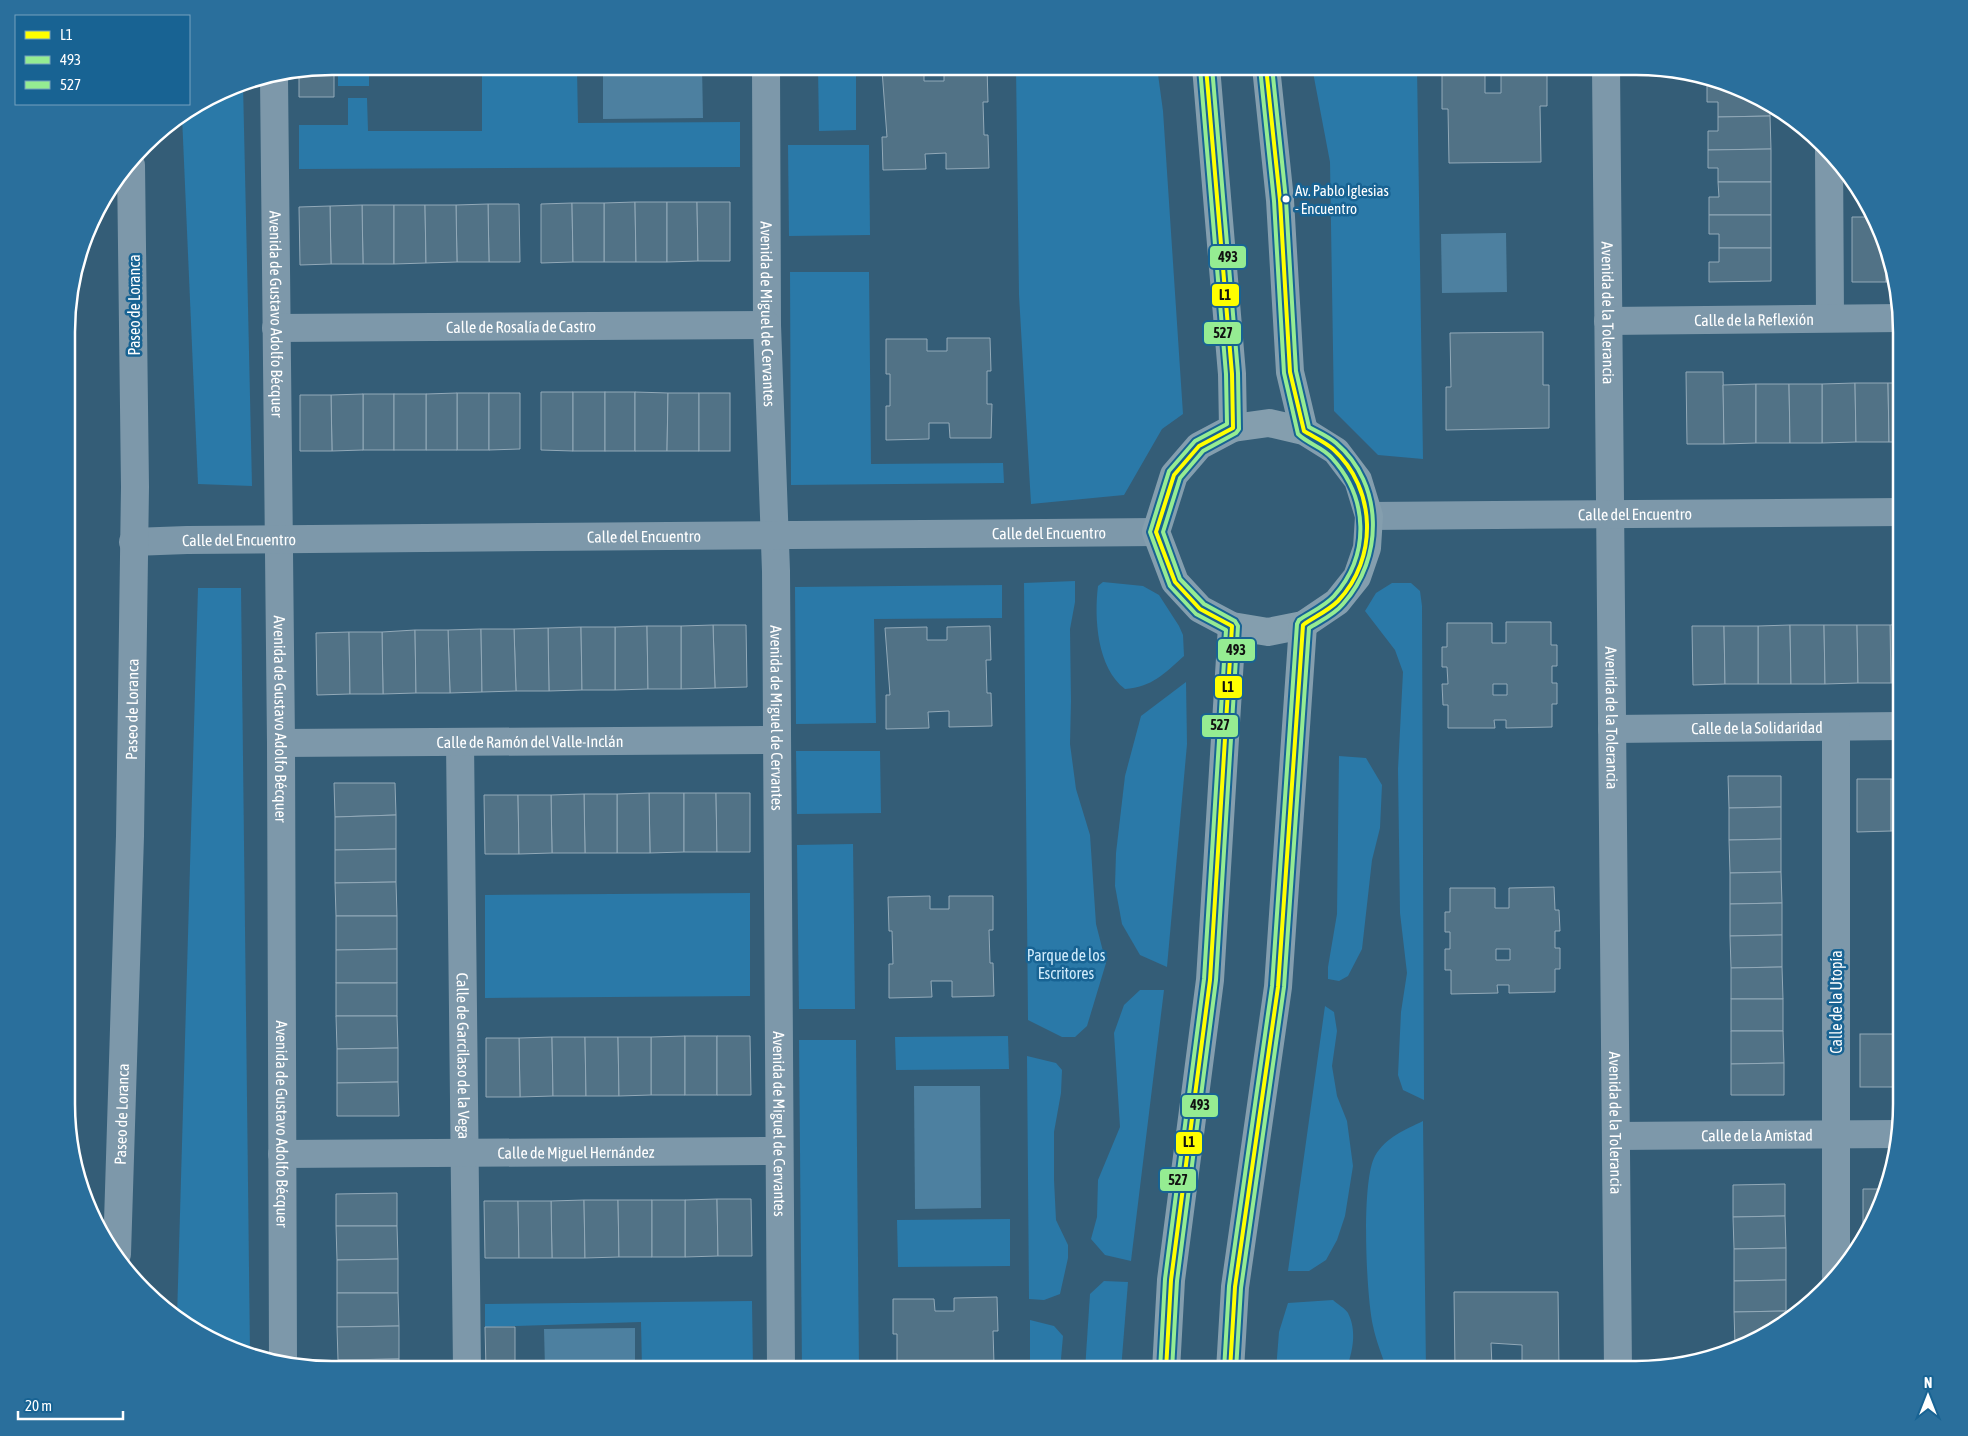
<svg xmlns="http://www.w3.org/2000/svg" width="1968" height="1436" viewBox="0 0 1968 1436" font-family="'Asap Condensed',sans-serif">
<style>
.green{fill:#2a79a8}
.water{fill:#4d80a0}
.building{fill:#517286;stroke:#92a9b8;fill-rule:evenodd}
.lines{fill:none;stroke-linecap:round;stroke-linejoin:round}
.minor{stroke:#7d98aa;stroke-width:28}
.tertiary{stroke:#7d98aa;stroke-width:28}
.secondary{stroke:#849eae;stroke-width:28}
.bus-1-casing{stroke:#186393;stroke-width:8}
.bus-2-casing{stroke:#186393;stroke-width:8}
.bus-3-casing{stroke:#186393;stroke-width:8}
.bus-1{stroke:#ff0;stroke-width:4}
.bus-2{stroke:#95ec92;stroke-width:4}
.bus-3{stroke:#95ec92;stroke-width:4}
.bus-dot{fill:#fff;stroke:#186393;stroke-width:2}
.labels{text-anchor:middle;stroke-width:5;stroke-linejoin:round;paint-order:stroke}
.bus-label{font-size:15px;fill:#fff;stroke:#186393;text-anchor:start}
.street-label{font-size:16px;fill:#fff;stroke:#186393}
.park-label{font-size:16px;fill:#d0ebfb;stroke:#186393}
.rim{fill:none;stroke:#fff;stroke-width:2.5}
.line-badge{stroke:#186393;stroke-width:2}
.pale-badge-label{font-size:14px;text-anchor:middle;font-weight:bold;fill:#111}
</style>
<rect width="100%" height="100%" fill="#345d77"/>
<g class="green">
<rect x="338" y="66" width="31" height="20"/>
<polygon points="818,66 856,66 856,130 819,131"/>
<polygon points="1016,67 1157,67 1163,111 1183,414 1162,429 1124,495 1031,504 1019,295"/>
<polygon points="1312,67 1417,67 1423,459 1378,455 1334,411 1330,162"/>
<polygon points="482,69 577,69 578,123 740,122 740,167 299,169 299,125 348,125 348,98 367,98 368,131 482,131"/>
<polygon points="243,84 252,486 198,484 182,116 231,86"/>
<polygon points="788,145 869,145 870,235 789,236"/>
<polygon points="790,272 869,272 871,464 1003,463 1004,483 791,485"/>
<polygon points="1075,581 1075,602 1070,629 1071,701 1070,744 1076,789 1090,835 1096,924 1106,963 1087,1026 1075,1037 1062,1037 1028,1020 1024,583"/>
<path d="M1103,582l40,4 16,9 20,31 4,9 1,21c-20,18 -32,31 -59,33 -28,-21 -31,-71 -27,-103z"/>
<polygon points="1392,583 1411,583 1420,591 1422,606 1424,1100 1403,1090 1398,1075 1401,1012 1407,973 1400,913 1398,769 1403,672 1395,650 1365,611 1376,593"/>
<polygon points="1002,585 1002,618 874,619 876,723 796,724 795,587"/>
<polygon points="198,588 241,588 250,1354 231,1350 177,1318"/>
<polygon points="1186,682 1187,744 1167,967 1140,955 1122,924 1115,886 1116,853 1125,776 1141,716"/>
<polygon points="796,751 880,751 881,813 797,814"/>
<polygon points="1339,756 1366,758 1382,785 1380,828 1372,860 1362,949 1348,976 1339,981 1328,979 1328,967 1337,914"/>
<polygon points="853,844 855,1009 799,1009 797,845"/>
<polygon points="750,893 750,996 485,998 485,895"/>
<polygon points="1140,990 1164,990 1131,1261 1105,1255 1091,1239 1097,1217 1098,1180 1120,1127 1114,1033 1124,1005"/>
<polygon points="1325,1006 1334,1012 1337,1031 1332,1066 1337,1096 1347,1121 1353,1166 1345,1216 1337,1240 1326,1260 1309,1271 1288,1271"/>
<polygon points="1008,1036 1009,1069 896,1070 895,1037"/>
<polygon points="799,1040 856,1040 859,1369 802,1369"/>
<polygon points="1027,1056 1056,1063 1062,1070 1061,1093 1054,1132 1054,1180 1056,1220 1068,1245 1068,1258 1060,1294 1044,1300 1029,1299"/>
<path d="M1423,1121l3,249h-39c-5,-15 -11,-29 -14,-44 -7,-31 -12,-145 2,-170 11,-19 30,-26 48,-35z"/>
<polygon points="1010,1219 1010,1266 898,1267 897,1220"/>
<polygon points="1104,1281 1128,1282 1121,1370 1085,1370 1090,1294"/>
<path d="M1333,1300c4,4 12,8 15,13 9,18 5,38 -2,57h-70l3,-38 9,-29z"/>
<polygon points="752,1301 753,1369 642,1369 641,1322 485,1327 485,1304"/>
<polygon points="1030,1320 1054,1326 1063,1336 1060,1370 1030,1369"/>
</g>
<g class="water">
<polygon points="603,66 702,66 703,118 603,119"/>
<polygon points="1506,233 1507,292 1442,293 1441,234"/>
<polygon points="914,1086 980,1086 981,1208 915,1209"/>
<polygon points="635,1328 635,1369 545,1369 544,1329"/>
</g>
<g class="building">
<polygon points="334,66 334,97 299,97 299,73"/>
<polygon points="987,67 988,102 983,102 984,135 988,135 989,168 946,169 946,153 925,154 926,169 883,170 882,137 887,137 882,70 924,69 924,81 944,81 944,69"/>
<polygon points="1442,67 1485,67 1485,93 1501,93 1501,67 1547,67 1547,106 1540,106 1541,162 1449,163 1448,109 1442,109"/>
<polygon points="1707,83 1737,86 1770,105 1770,116 1718,117 1718,102 1707,102"/>
<polygon points="1770,116 1771,149 1708,150 1708,131 1718,131 1718,117"/>
<polygon points="1771,149 1771,182 1718,182 1718,168 1708,168 1708,150"/>
<polygon points="1718,182 1771,182 1771,215 1709,215 1709,197 1719,197"/>
<polygon points="635,202 636,262 604,262 604,203"/>
<polygon points="635,202 667,202 667,262 636,262"/>
<polygon points="667,202 697,202 698,261 667,262"/>
<polygon points="697,202 730,202 730,261 698,261"/>
<polygon points="572,203 573,262 541,263 541,204"/>
<polygon points="572,203 604,203 604,262 573,262"/>
<polygon points="488,204 519,204 520,262 489,262"/>
<polygon points="488,204 489,262 457,262 456,205"/>
<polygon points="362,205 394,205 394,264 363,264"/>
<polygon points="362,205 363,264 331,264 330,206"/>
<polygon points="394,205 425,205 426,263 394,264"/>
<polygon points="425,205 456,205 457,262 426,263"/>
<polygon points="330,206 331,264 300,265 299,207"/>
<polygon points="1709,215 1771,215 1771,248 1719,248 1719,234 1709,234"/>
<polygon points="1852,217 1875,217 1886,257 1886,282 1852,282"/>
<polygon points="1719,248 1771,248 1771,281 1709,282 1709,262 1719,262"/>
<polygon points="1886,257 1892,282 1886,282"/>
<polygon points="1543,332 1543,385 1549,385 1549,428 1446,430 1446,387 1451,387 1450,333"/>
<polygon points="947,338 990,338 991,371 987,371 987,404 992,404 991,438 950,438 949,423 929,423 929,439 886,440 886,406 890,406 890,374 886,374 886,339 927,339 927,351 947,351"/>
<polygon points="1686,372 1723,372 1724,444 1687,444"/>
<polygon points="1855,383 1856,442 1822,443 1822,384"/>
<polygon points="1855,383 1888,383 1889,442 1856,442"/>
<polygon points="1888,383 1901,383 1901,442 1889,442"/>
<polygon points="1756,384 1756,443 1724,444 1723,385"/>
<polygon points="1756,384 1789,384 1790,443 1756,443"/>
<polygon points="1789,384 1822,384 1822,443 1790,443"/>
<polygon points="541,392 573,392 573,451 541,450"/>
<rect x="573" y="392" width="32" height="59"/>
<rect x="605" y="392" width="30" height="59"/>
<polygon points="635,392 668,393 667,451 635,451"/>
<rect x="457" y="393" width="32" height="57"/>
<polygon points="457,393 457,450 426,450 426,394"/>
<polygon points="489,393 520,393 520,449 489,450"/>
<polygon points="668,393 699,393 699,451 667,451"/>
<rect x="699" y="393" width="31" height="58"/>
<rect x="363" y="394" width="31" height="56"/>
<polygon points="363,394 363,450 332,451 331,395"/>
<rect x="394" y="394" width="32" height="56"/>
<polygon points="300,395 331,395 332,451 300,451"/>
<path d="M1506,622h45v23h6v21h-5v17h5v21h-5v23l-46,1v-8h-12l1,8h-47v-23h-5l-1,-21h6l-1,-17h-5v-20h5v-24h45v20h14zM1493,684h14v11h-14z"/>
<polygon points="1901,624 1901,683 1891,683 1890,625"/>
<polygon points="713,625 746,625 747,687 715,688"/>
<polygon points="713,625 715,688 681,689 681,626"/>
<polygon points="1790,625 1791,684 1758,684 1758,626"/>
<polygon points="1790,625 1824,625 1825,684 1791,684"/>
<polygon points="1824,625 1857,625 1858,683 1825,684"/>
<polygon points="1857,625 1890,625 1891,683 1858,683"/>
<polygon points="647,626 648,689 615,690 615,627"/>
<polygon points="647,626 681,626 681,689 648,689"/>
<polygon points="990,626 991,660 986,660 987,693 991,693 992,726 949,727 949,711 928,712 929,728 886,729 886,695 890,695 885,628 927,627 927,640 947,640 947,627"/>
<polygon points="1692,626 1724,626 1725,684 1693,685"/>
<polygon points="1724,626 1758,626 1758,684 1725,684"/>
<polygon points="581,627 582,690 549,691 548,628"/>
<polygon points="581,627 615,627 615,690 582,690"/>
<polygon points="548,628 549,691 516,691 514,629"/>
<polygon points="481,629 482,692 450,693 448,630"/>
<polygon points="481,629 514,629 516,691 482,692"/>
<polygon points="415,630 416,693 383,694 382,632"/>
<polygon points="415,630 448,630 450,693 416,693"/>
<polygon points="349,632 350,694 317,695 316,633"/>
<polygon points="349,632 382,632 383,694 350,694"/>
<polygon points="1728,776 1781,776 1781,807 1729,808"/>
<polygon points="1857,779 1891,779 1891,831 1857,832"/>
<rect x="1891" y="779" width="10" height="52"/>
<polygon points="334,783 395,783 396,815 335,817"/>
<polygon points="649,793 684,793 684,852 650,853"/>
<polygon points="649,793 650,853 617,853 617,794"/>
<polygon points="684,793 716,793 717,852 684,852"/>
<polygon points="716,793 750,793 750,852 717,852"/>
<polygon points="584,794 617,794 617,853 585,853"/>
<polygon points="584,794 585,853 552,853 551,795"/>
<polygon points="484,795 518,795 519,854 485,854"/>
<polygon points="518,795 551,795 552,853 519,854"/>
<polygon points="1781,807 1781,839 1729,840 1729,808"/>
<polygon points="396,815 396,849 335,850 335,817"/>
<polygon points="1781,839 1781,872 1730,873 1729,840"/>
<polygon points="396,849 396,882 335,883 335,850"/>
<polygon points="1781,872 1782,903 1730,904 1730,873"/>
<polygon points="396,882 397,916 336,916 335,883"/>
<path d="M1554,887l1,23h4l1,21h-5v17h5v21h-5v23l-46,1v-8h-12l1,8 -47,1v-24h-6v-21h5v-17h-5v-20h5v-24h45v20h14v-20zM1496,949h14v11h-14z"/>
<polygon points="930,896 930,909 949,909 949,896 993,896 993,930 989,930 990,963 993,963 994,996 952,997 952,981 931,981 932,997 889,998 889,964 893,964 892,931 889,931 888,897"/>
<polygon points="1782,903 1782,935 1730,936 1730,904"/>
<polygon points="336,916 397,916 397,949 336,950"/>
<polygon points="1782,935 1782,967 1731,968 1730,936"/>
<polygon points="397,949 397,983 336,983 336,950"/>
<polygon points="1782,967 1783,999 1731,999 1731,968"/>
<rect x="336" y="983" width="61" height="33"/>
<rect x="1731" y="999" width="52" height="32"/>
<polygon points="336,1016 397,1016 398,1048 337,1049"/>
<polygon points="1731,1031 1783,1031 1784,1063 1731,1064"/>
<rect x="1860" y="1034" width="35" height="53"/>
<rect x="1895" y="1034" width="6" height="53"/>
<polygon points="685,1036 685,1095 651,1095 651,1037"/>
<rect x="685" y="1036" width="32" height="59"/>
<polygon points="717,1036 750,1036 751,1095 717,1095"/>
<polygon points="552,1037 553,1096 520,1097 519,1038"/>
<polygon points="552,1037 585,1037 586,1096 553,1096"/>
<polygon points="585,1037 618,1037 619,1096 586,1096"/>
<polygon points="618,1037 651,1037 651,1095 619,1096"/>
<polygon points="486,1038 519,1038 520,1097 486,1097"/>
<polygon points="398,1048 398,1082 337,1083 337,1049"/>
<polygon points="1784,1063 1784,1095 1731,1095 1731,1064"/>
<polygon points="398,1082 399,1116 337,1116 337,1083"/>
<polygon points="1785,1184 1785,1216 1733,1217 1733,1185"/>
<polygon points="1863,1189 1888,1189 1863,1236"/>
<polygon points="397,1193 397,1226 336,1226 336,1194"/>
<polygon points="717,1199 718,1256 685,1257 685,1200"/>
<polygon points="717,1199 751,1199 752,1256 718,1256"/>
<polygon points="584,1200 585,1258 552,1258 551,1201"/>
<polygon points="584,1200 618,1200 619,1257 585,1258"/>
<polygon points="618,1200 652,1200 652,1257 619,1257"/>
<rect x="652" y="1200" width="33" height="57"/>
<polygon points="484,1201 518,1201 519,1258 485,1258"/>
<polygon points="518,1201 551,1201 552,1258 519,1258"/>
<polygon points="1785,1216 1786,1248 1734,1249 1733,1217"/>
<polygon points="336,1226 397,1226 398,1259 337,1260"/>
<polygon points="1786,1248 1786,1280 1734,1281 1734,1249"/>
<polygon points="398,1259 398,1293 337,1293 337,1260"/>
<polygon points="1786,1280 1786,1311 1734,1312 1734,1281"/>
<path d="M1454,1292h104l1,78h-104zM1491,1343l31,2v22h-30z"/>
<polygon points="337,1293 398,1293 399,1326 337,1327"/>
<polygon points="997,1297 998,1331 993,1331 994,1364 998,1364 998,1369 893,1369 893,1366 897,1366 897,1334 893,1334 893,1299 934,1299 935,1311 954,1311 954,1298"/>
<polygon points="1786,1311 1786,1320 1754,1342 1735,1345 1734,1312"/>
<polygon points="399,1326 399,1359 338,1360 337,1327"/>
<polygon points="485,1327 515,1327 515,1369 486,1369"/>
<polygon points="399,1359 399,1369 338,1369 338,1360"/>
</g>
<g class="lines">
<g class="minor">
<path id="s1" d="M766,66l1,259 9,246 5,798"/>
<path id="s2" d="M1606,67l12,1303"/>
<path id="s3" d="M274,78l7,665 2,619"/>
<polyline points="1829,150 1830,318"/>
<path id="s4" d="M1608,321l293,-3"/>
<path id="s5" d="M276,328l491,-3"/>
<path id="s6" d="M1369,516l532,-4"/>
<path id="s7" d="M133,542l54,-2 969,-8"/>
<path id="s8" d="M1612,729l289,-3"/>
<path id="s9" d="M460,742l7,627"/>
<path id="s10" d="M281,743l496,-3"/>
<path id="s11" d="M1616,1136l283,-2"/>
<path id="s12" d="M282,1154l497,-3"/>
<polyline points="1836,1277 1836,727"/>
</g>
<path class="tertiary" id="s13" d="M117,1254l13,-418 5,-349 -4,-322"/>
<g class="secondary">
<polyline points="1206,67 1232,374 1233,428"/>
<polyline points="1266,67 1280,200 1290,372 1304,431"/>
<polygon points="1269,423 1304,431 1336,451 1358,480 1369,516 1367,548 1357,577 1337,602 1303,625 1268,632 1232,626 1200,609 1175,582 1156,532 1174,475 1199,446 1233,428"/>
<polyline points="1166,1370 1171,1280 1210,980 1232,626"/>
<polyline points="1230,1370 1235,1287 1278,987 1303,625"/>
</g>
<g class="bus-1-casing">
<g id="bus-1">
<polyline points="1166,1370 1171,1280 1210,980 1232,626 1200,609 1175,582 1156,532 1174,475 1199,446 1233,428 1232,374 1206,67"/>
<path d="M1230,1370l5,-83 43,-300 25,-362c11,-8 25,-14 35,-24 40,-42 39,-112 -5,-152 -8,-7 -19,-12 -29,-18l-14,-59 -10,-172 -14,-133"/>
</g>
</g>
<g class="bus-2-casing">
<g id="bus-2">
<polyline points="1172,1370 1177,1281 1216,980 1238,626 1235,621 1204,604 1180,579 1163,532 1180,478 1203,451 1236,433 1239,429 1238,373 1212,67"/>
<path d="M1236,1370l5,-82 43,-301 25,-359c11,-7 25,-13 34,-24 41,-46 41,-120 -7,-161 -8,-7 -18,-11 -27,-16l-13,-56 -10,-171 -14,-133"/>
</g>
</g>
<g class="bus-3-casing">
<g id="bus-3">
<polyline points="1160,1370 1165,1279 1204,979 1226,630 1196,614 1170,586 1150,532 1169,471 1195,441 1227,424 1226,374 1200,68"/>
<path d="M1224,1370l5,-84 43,-300 25,-362 2,-4c12,-8 26,-14 35,-24 37,-42 34,-98 -2,-138 -9,-11 -24,-14 -34,-24l-14,-61 -10,-172 -14,-133"/>
</g>
</g>
<use href="#bus-1" class="bus-1"/>
<use href="#bus-2" class="bus-2"/>
<use href="#bus-3" class="bus-3"/>
</g>
<circle class="bus-dot" cx="1286" cy="199" r="4.5"/>
<g class="labels">
<g class="bus-label">
<text x="1295" y="196">Av. Pablo Iglesias<tspan x="1295" dy="18">- Encuentro</tspan></text>
</g>
<g class="street-label">
<text transform="translate(134 305) rotate(-90)" y="6">Paseo de Loranca</text>
<text dy="6" stroke="none"><textPath href="#s1" startOffset="248">Avenida de Miguel de Cervantes</textPath></text>
<text dy="6" stroke="none"><textPath href="#s2" startOffset="246">Avenida de la Tolerancia</textPath></text>
<text dy="6" stroke="none"><textPath href="#s3" startOffset="236">Avenida de Gustavo Adolfo Bécquer</textPath></text>
<text dy="6" stroke="none"><textPath href="#s4" startOffset="146">Calle de la Reflexión</textPath></text>
<text dy="6" stroke="none"><textPath href="#s5" startOffset="245">Calle de Rosalía de Castro</textPath></text>
<text dy="6" stroke="none"><textPath href="#s6" startOffset="266">Calle del Encuentro</textPath></text>
<text dy="6" stroke="none"><textPath href="#s7" startOffset="916">Calle del Encuentro</textPath></text>
<text dy="6" stroke="none"><textPath href="#s7" startOffset="511">Calle del Encuentro</textPath></text>
<text dy="6" stroke="none"><textPath href="#s7" startOffset="106">Calle del Encuentro</textPath></text>
<text dy="6" stroke="none"><textPath href="#s13" startOffset="545">Paseo de Loranca</textPath></text>
<text dy="6" stroke="none"><textPath href="#s1" startOffset="652">Avenida de Miguel de Cervantes</textPath></text>
<text dy="6" stroke="none"><textPath href="#s2" startOffset="651">Avenida de la Tolerancia</textPath></text>
<text dy="6" stroke="none"><textPath href="#s3" startOffset="641">Avenida de Gustavo Adolfo Bécquer</textPath></text>
<text dy="6" stroke="none"><textPath href="#s8" startOffset="145">Calle de la Solidaridad</textPath></text>
<text dy="6" stroke="none"><textPath href="#s10" startOffset="249">Calle de Ramón del Valle-Inclán</textPath></text>
<text transform="translate(1836 1002) rotate(-90)" y="6">Calle de la Utopía</text>
<text dy="6" stroke="none"><textPath href="#s9" startOffset="314">Calle de Garcilaso de la Vega</textPath></text>
<text dy="6" stroke="none"><textPath href="#s13" startOffset="140">Paseo de Loranca</textPath></text>
<text dy="6" stroke="none"><textPath href="#s1" startOffset="1058">Avenida de Miguel de Cervantes</textPath></text>
<text dy="6" stroke="none"><textPath href="#s2" startOffset="1056">Avenida de la Tolerancia</textPath></text>
<text dy="6" stroke="none"><textPath href="#s3" startOffset="1046">Avenida de Gustavo Adolfo Bécquer</textPath></text>
<text dy="6" stroke="none"><textPath href="#s11" startOffset="141">Calle de la Amistad</textPath></text>
<text dy="6" stroke="none"><textPath href="#s12" startOffset="294">Calle de Miguel Hernández</textPath></text>
</g>
<g class="park-label">
<text x="1066" y="961">Parque de los<tspan x="1066" dy="18">Escritores</tspan></text>
</g>
</g>
<path d="M0 0H1968V1436H0ZM332 75H1636A257 257 0 0 1 1893 332V1104A257 257 0 0 1 1636 1361H332A257 257 0 0 1 75 1104V332A257 257 0 0 1 332 75Z" fill="#2a6f9c" fill-rule="evenodd"/>
<path class="rim" d="M332 75H1636A257 257 0 0 1 1893 332V1104A257 257 0 0 1 1636 1361H332A257 257 0 0 1 75 1104V332A257 257 0 0 1 332 75Z"/>
<g class="line-badge">
<rect x="1209" y="245" width="38" height="24" rx="5" fill="#95ec92"/>
<rect x="1211" y="283" width="29" height="24" rx="5" fill="#ff0"/>
<rect x="1203" y="321" width="39" height="24" rx="5" fill="#95ec92"/>
<rect x="1217" y="638" width="39" height="24" rx="5" fill="#95ec92"/>
<rect x="1214" y="675" width="29" height="24" rx="5" fill="#ff0"/>
<rect x="1201" y="714" width="38" height="24" rx="5" fill="#95ec92"/>
<rect x="1181" y="1094" width="38" height="24" rx="5" fill="#95ec92"/>
<rect x="1175" y="1131" width="28" height="24" rx="5" fill="#ff0"/>
<rect x="1159" y="1168" width="38" height="24" rx="5" fill="#95ec92"/>
</g>
<g class="pale-badge-label">
<text x="1228" y="262">493</text>
<text x="1225" y="300">L1</text>
<text x="1223" y="338">527</text>
<text x="1236" y="655">493</text>
<text x="1228" y="692">L1</text>
<text x="1220" y="730">527</text>
<text x="1200" y="1110">493</text>
<text x="1189" y="1147">L1</text>
<text x="1178" y="1185">527</text>
</g>
<rect x="15" y="15" width="175" height="90" fill="#186393" stroke="#74a1be"/>
<rect x="25" y="31" width="25" height="8" fill="#ffff00" stroke="#74a1be"/>
<text x="60" y="40" font-size="15" fill="#ffffff">L1</text>
<rect x="25" y="56" width="25" height="8" fill="#95ec92" stroke="#74a1be"/>
<text x="60" y="65" font-size="15" fill="#ffffff">493</text>
<rect x="25" y="81" width="25" height="8" fill="#95ec92" stroke="#74a1be"/>
<text x="60" y="90" font-size="15" fill="#ffffff">527</text>
<g transform="translate(1928 1396)" stroke="#186393" stroke-width="4" paint-order="stroke">
<path d="M0-4L9 19L0 12L-9 19Z" fill="#ffffff"/>
<text y="-8" font-size="14" font-weight="bold" text-anchor="middle" fill="#ffffff">N</text>
</g>
<path d="M18 1411v8h105v-8" fill="none" stroke="#ffffff" stroke-width="2.5"/>
<text x="25" y="1411" font-size="15" fill="#ffffff" stroke="#186393" stroke-width="4" paint-order="stroke">20 m</text>
</svg>
